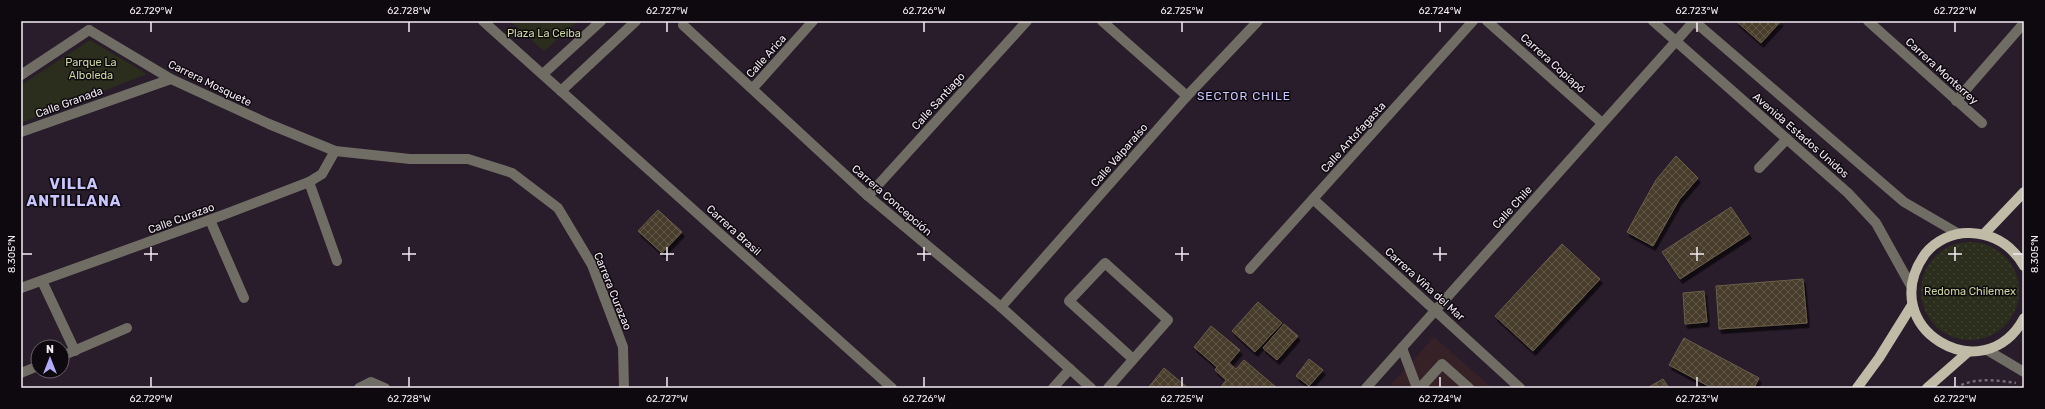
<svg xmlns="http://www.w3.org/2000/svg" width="2045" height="409" viewBox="0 0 2045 409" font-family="Rubik,sans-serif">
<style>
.medical{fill:#362226}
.park{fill:#2b2e1c}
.garden{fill:url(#garden-dots)}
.building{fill:url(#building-cross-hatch);stroke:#6a5e4a;filter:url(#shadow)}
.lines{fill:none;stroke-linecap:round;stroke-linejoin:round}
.path{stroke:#756976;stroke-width:2.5;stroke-dasharray:3 3;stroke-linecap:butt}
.minor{stroke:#706e64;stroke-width:10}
.major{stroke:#bfbba7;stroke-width:10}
.ticks{fill:none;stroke:#f4ebf5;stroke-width:1.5}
.labels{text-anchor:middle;stroke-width:3;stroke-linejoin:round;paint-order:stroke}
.park-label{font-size:11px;fill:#cbd79f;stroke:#0e090f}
.street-label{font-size:11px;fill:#f4ebf5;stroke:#0e090f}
.neighbourhood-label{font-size:12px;letter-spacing:1px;fill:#c9c5ff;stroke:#0e090f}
.district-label{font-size:15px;font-weight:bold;letter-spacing:1px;fill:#c9c5ff;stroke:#0e090f}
.neatline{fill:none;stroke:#f4ebf5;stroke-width:1.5}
.ticks-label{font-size:10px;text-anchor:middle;fill:#f4ebf5}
</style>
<defs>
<pattern id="garden-dots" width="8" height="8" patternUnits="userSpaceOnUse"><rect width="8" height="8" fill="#2b2e1c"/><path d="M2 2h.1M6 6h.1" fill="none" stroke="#404232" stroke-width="1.8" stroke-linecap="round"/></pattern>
<pattern id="building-cross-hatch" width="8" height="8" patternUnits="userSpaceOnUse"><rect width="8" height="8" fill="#473c29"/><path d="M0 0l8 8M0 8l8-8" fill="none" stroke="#625849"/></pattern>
<filter id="shadow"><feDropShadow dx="2.5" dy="4.5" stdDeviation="0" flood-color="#0009"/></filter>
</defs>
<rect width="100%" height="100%" fill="#291c2b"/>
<polygon class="medical" points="1434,337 1492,388 1388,388"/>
<g class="park">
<polygon points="510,21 578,21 544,51"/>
<polygon points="90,40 147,74 21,123 21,85"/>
</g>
<circle class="garden" cx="1970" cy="291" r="49"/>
<g class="building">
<polygon points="1736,21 1781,21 1761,43"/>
<polygon points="1676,156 1698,178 1679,200 1653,246 1627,232 1656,180"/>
<polygon points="1731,207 1749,234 1680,279 1662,252"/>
<polygon points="658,210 682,232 662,253 638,231"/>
<polygon points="1562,244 1600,279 1533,351 1495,316"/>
<polygon points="1803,279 1807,323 1719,329 1716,286"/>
<polygon points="1704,291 1707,322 1685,324 1683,293"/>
<polygon points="1258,302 1282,323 1255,352 1232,331"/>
<polygon points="1284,324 1298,336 1277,360 1263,348"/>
<polygon points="1211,326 1240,350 1229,363 1236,369 1244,360 1277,388 1221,387 1226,380 1215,370 1217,367 1194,347"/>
<polygon points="1684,338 1759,378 1754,388 1712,388 1669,365"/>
<polygon points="1309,359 1323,370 1309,386 1296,376"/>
<polygon points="1164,368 1188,388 1148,388"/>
<polygon points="1663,379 1669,388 1647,388"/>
</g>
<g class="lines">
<path class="path" d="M1956,388c17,-11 40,-8 60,-5"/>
<g class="minor">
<polyline points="483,21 892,388"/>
<polyline points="1102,21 1187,96"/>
<polyline points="1487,21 1602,123"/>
<polyline points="1653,21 1848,193 1876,223 1911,286"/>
<polyline points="1694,21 1904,202 1959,234"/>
<polyline points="1868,21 1982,123"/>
<polyline points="683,25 868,196 1001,307 1091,388"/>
<polyline points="89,30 171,79 269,124 335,151 410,159 468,159 512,173 558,208 592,265 623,347 624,388"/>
<polyline points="543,74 601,21"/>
<polyline points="21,75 89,30"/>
<polyline points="753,88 813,21"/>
<polyline points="561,91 636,21"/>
<polyline points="1956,101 2024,23"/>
<polyline points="21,132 171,79"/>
<polyline points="1759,168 1787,139"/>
<polyline points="309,182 337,261"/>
<polyline points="868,196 1027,21"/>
<polyline points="1313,199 1520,388"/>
<polyline points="210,220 244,298"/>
<polyline points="1250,269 1473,21"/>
<polyline points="42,281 75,351"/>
<polyline points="21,288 223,215 309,182 322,174 335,151"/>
<polyline points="1001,307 1187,96 1258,21"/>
<polyline points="1402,348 1417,388"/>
<polyline points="1987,350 2024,372"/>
<polyline points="62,356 127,328"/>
<polyline points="21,373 38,366"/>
<polyline points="359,388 371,382 385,388"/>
<polyline points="1053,388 1070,369"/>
<polyline points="1108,388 1168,320 1105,263 1069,301 1133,359"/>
<polyline points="1366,388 1694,21"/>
<polyline points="1420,388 1442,364 1469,388"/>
</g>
<g class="major">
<polyline points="1984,234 2024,192"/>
<path d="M2024,266c-12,-21 -30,-32 -54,-33 -17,-1 -35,8 -45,21 -52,74 59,139 99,64"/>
<polyline points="1857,388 1879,358 1912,305"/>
<polyline points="1927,388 1968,352"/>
</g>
</g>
<path class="ticks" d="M151,22v10M409,22v10M667,22v10M924,22v10M1182,22v10M1440,22v10M1697,22v10M1955,22v10M151,247v14M409,247v14M667,247v14M924,247v14M1182,247v14M1440,247v14M1697,247v14M1955,247v14M22,254h10M144,254h14M402,254h14M660,254h14M917,254h14M1175,254h14M1433,254h14M1690,254h14M1948,254h14M2013,254h10M151,377v10M409,377v10M667,377v10M924,377v10M1182,377v10M1440,377v10M1697,377v10M1955,377v10"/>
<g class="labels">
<g class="park-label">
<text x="544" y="37">Plaza La Ceiba</text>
<text x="91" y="66">Parque La<tspan x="91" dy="13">Alboleda</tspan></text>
<text x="1970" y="295">Redoma Chilemex</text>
</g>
<g class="street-label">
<text transform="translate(766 56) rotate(-48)" y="4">Calle Arica</text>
<text transform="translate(1553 63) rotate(42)" y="4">Carrera Copiapó</text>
<text transform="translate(1942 71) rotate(42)" y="4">Carrera Monterrey</text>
<text transform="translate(210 83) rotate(26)" y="4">Carrera Mosquete</text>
<text transform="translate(938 101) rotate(-48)" y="4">Calle Santiago</text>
<text transform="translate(69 102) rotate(-20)" y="4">Calle Granada</text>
<text transform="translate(1801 135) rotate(41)" y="4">Avenida Estados Unidos</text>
<text transform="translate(1353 137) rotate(-48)" y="4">Calle Antofagasta</text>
<text transform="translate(1119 155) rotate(-49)" y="4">Calle Valparaíso</text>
<text transform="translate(892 200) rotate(41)" y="4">Carrera Concepción</text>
<text transform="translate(1512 207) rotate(-48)" y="4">Calle Chile</text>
<text transform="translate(181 218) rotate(-20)" y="4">Calle Curazao</text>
<text transform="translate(734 230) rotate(42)" y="4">Carrera Brasil</text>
<text transform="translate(1425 284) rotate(42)" y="4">Carrera Viña del Mar</text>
<text transform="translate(613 291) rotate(68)" y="4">Carrera Curazao</text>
</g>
<g class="neighbourhood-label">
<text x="1244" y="100">SECTOR CHILE</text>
</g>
<g class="district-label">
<text x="74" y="189">VILLA<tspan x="74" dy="17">ANTILLANA</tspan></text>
</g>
</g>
<rect width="2045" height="409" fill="none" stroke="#0e090f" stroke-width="44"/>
<g transform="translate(50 359)"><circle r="19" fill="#0e090f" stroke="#6a636b"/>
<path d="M0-3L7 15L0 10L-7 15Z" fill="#b3adf9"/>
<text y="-6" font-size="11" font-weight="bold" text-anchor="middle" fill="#f4ebf5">N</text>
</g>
<rect x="22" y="22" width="2001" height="365" class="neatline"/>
<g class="ticks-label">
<text x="151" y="14">62.729°W</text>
<text x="409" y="14">62.728°W</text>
<text x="667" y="14">62.727°W</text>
<text x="924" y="14">62.726°W</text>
<text x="1182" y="14">62.725°W</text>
<text x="1440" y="14">62.724°W</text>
<text x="1697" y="14">62.723°W</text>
<text x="1955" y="14">62.722°W</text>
<text transform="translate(11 254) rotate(-90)" y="4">8.305°N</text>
<text transform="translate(2034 254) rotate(-90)" y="4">8.305°N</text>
<text x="151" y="402">62.729°W</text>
<text x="409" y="402">62.728°W</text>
<text x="667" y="402">62.727°W</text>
<text x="924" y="402">62.726°W</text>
<text x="1182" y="402">62.725°W</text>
<text x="1440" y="402">62.724°W</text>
<text x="1697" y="402">62.723°W</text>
<text x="1955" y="402">62.722°W</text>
</g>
</svg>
